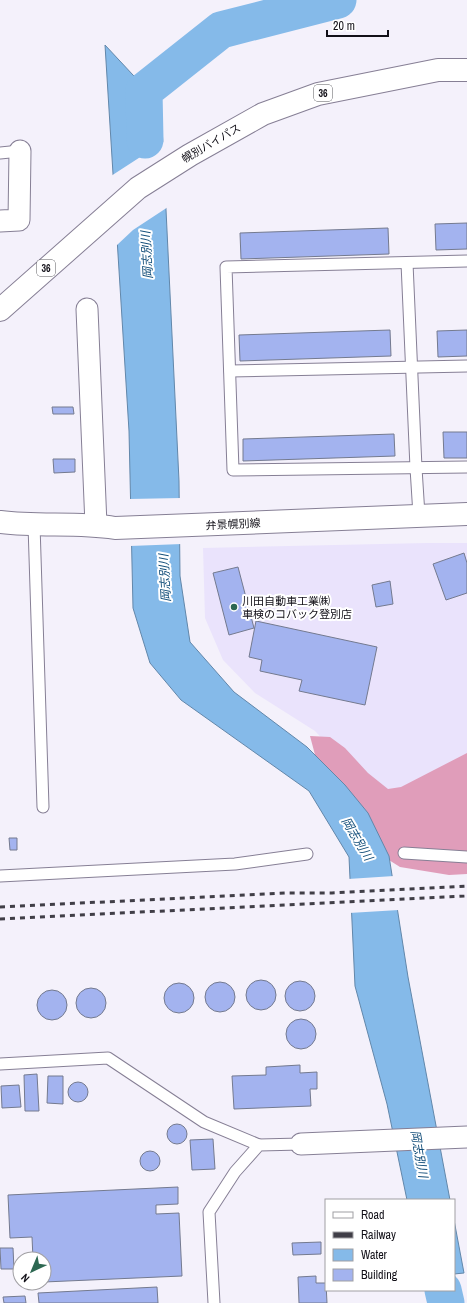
<svg xmlns="http://www.w3.org/2000/svg" width="467" height="1303" viewBox="0 0 467 1303" font-family="'Archivo Narrow','Noto Sans JP',sans-serif">
<style>
.built{fill:#eae3fc}
.forest{fill:#e09dba}
.water{fill:#85bae9;stroke:#6287aa}
.pier{fill:#f4f1fb}
.lines{fill:none;stroke-linecap:round;stroke-linejoin:round}
.river{stroke:#85bae9;stroke-width:37}
.building{fill:#a3b3ef;stroke:#747a8f}
.lane-casing{stroke:#867f95;stroke-width:13}
.street-casing{stroke:#867f95;stroke-width:23}
.secondary-casing{stroke:#867f95;stroke-width:24}
.highway-casing{stroke:#867f95;stroke-width:24}
.lane{stroke:#fff;stroke-width:11}
.street{stroke:#fff;stroke-width:21}
.secondary{stroke:#fff;stroke-width:22}
.highway{stroke:#fff;stroke-width:22}
.rail{stroke:#403e47;stroke-width:3;stroke-dasharray:5 5;stroke-linecap:butt}
.poi-dot{fill:#2c6751;stroke:#fff;stroke-width:1.5}
.labels{text-anchor:middle;stroke-width:4;stroke-linejoin:round;paint-order:stroke}
.shield{fill:#fff;stroke:#59585d;stroke-width:1}
.shield-label{font-size:10px;font-weight:bold;fill:#121018}
.street-label{font-size:11px;fill:#121018;stroke:#fff}
.poi-label{font-size:11px;fill:#121018;stroke:#fff;text-anchor:start}
.water-label{font-size:12px;font-style:italic;fill:#104c78;stroke:#fff}
</style>
<rect width="100%" height="100%" fill="#f4f1fb"/>
<polygon class="built" points="427,543 467,543 467,764 388,808 315,731 255,693 223,660 205,618 203,548"/>
<polygon class="forest" points="310,736 330,737 345,748 368,773 388,789 401,787 467,753 467,874 449,875 400,867 381,855 318,766"/>
<g class="water">
<polygon points="105,45 161,105 179,481 180,576 190,642 234,692 307,747 345,785 368,813 389,856 408,977 450,1200 407,1200 387,1104 355,986 349,857 309,791 181,700 150,663 133,608 129,431"/>
<polygon points="454,1220 464,1273 454,1274"/>
</g>
<g class="pier">
<polygon points="165,141 168,207 133,230 116,246 111,176"/>
<polygon points="181,498 182,544 130,546 129,499"/>
<polygon points="394,876 399,910 349,913 348,879"/>
</g>
<g class="lines">
<g class="river">
<polyline points="145,140 144,91 221,30 338,0"/>
<polyline points="443,1290 446,1303"/>
</g>
</g>
<g class="building">
<polygon points="467,223 467,249 436,250 435,224"/>
<polygon points="388,228 389,254 241,259 240,233"/>
<polygon points="390,330 391,356 240,361 239,335"/>
<polygon points="467,330 467,356 438,357 437,331"/>
<polygon points="52,407 73,407 74,414 53,414"/>
<polygon points="443,432 467,432 467,458 444,458"/>
<polygon points="394,434 395,456 243,461 243,439"/>
<polygon points="53,459 75,459 75,472 54,473"/>
<polygon points="464,553 467,563 467,593 446,600 433,564"/>
<polygon points="238,567 254,628 229,635 213,573"/>
<polygon points="390,581 393,604 376,607 372,585"/>
<polygon points="256,621 377,647 365,705 299,691 302,680 260,671 262,660 249,657"/>
<polygon points="9,838 17,838 17,850 10,850"/>
<circle cx="261" cy="995" r="15"/>
<circle cx="300" cy="996" r="15"/>
<circle cx="220" cy="997" r="15"/>
<circle cx="179" cy="998" r="15"/>
<circle cx="91" cy="1003" r="15"/>
<circle cx="52" cy="1005" r="15"/>
<circle cx="301" cy="1034" r="15"/>
<polygon points="300,1065 300,1073 317,1072 317,1089 310,1089 311,1106 234,1109 232,1076 266,1075 266,1067"/>
<polygon points="37,1074 39,1111 25,1111 24,1075"/>
<polygon points="48,1076 63,1076 63,1104 47,1103"/>
<circle cx="78" cy="1092" r="10"/>
<polygon points="19,1085 21,1107 2,1108 1,1086"/>
<circle cx="177" cy="1134" r="10"/>
<polygon points="213,1139 215,1169 192,1170 190,1140"/>
<circle cx="150" cy="1161" r="10"/>
<polygon points="178,1187 178,1204 156,1205 156,1214 179,1213 182,1276 44,1282 44,1259 33,1259 32,1237 10,1238 8,1195"/>
<polygon points="321,1242 321,1254 293,1255 292,1243"/>
<polygon points="0,1248 13,1248 14,1269 1,1269"/>
<polygon points="316,1276 316,1283 326,1283 327,1303 299,1303 298,1277"/>
<polygon points="157,1287 158,1303 39,1303 38,1293"/>
<polygon points="25,1296 26,1303 4,1303 3,1297"/>
</g>
<g class="lines">
<g class="lane-casing">
<g id="lane">
<polyline points="0,153 20,151"/>
<polyline points="467,261 226,267 233,470 467,467"/>
<polyline points="407,263 416,468 419,515"/>
<polyline points="230,371 467,366"/>
<polyline points="34,525 43,807"/>
<polyline points="404,853 467,857"/>
<polyline points="0,876 235,864 307,854"/>
<polyline points="0,1064 108,1058 204,1122 259,1145"/>
<polyline points="214,1303 209,1212 235,1172 259,1145 301,1144"/>
</g>
</g>
<g class="street-casing">
<g id="street">
<polyline points="0,221 19,220 20,151"/>
<polyline points="87,309 96,525"/>
<polyline points="301,1144 467,1137"/>
</g>
</g>
<g class="secondary-casing">
<path id="secondary" d="M0,522c38,5 77,0 115,6l352,-14"/>
</g>
<g class="highway-casing">
<polyline id="highway" points="0,310 138,188 190,155 263,114 318,94 438,70 467,70"/>
</g>
<use href="#lane" class="lane"/>
<use href="#street" class="street"/>
<use href="#secondary" class="secondary"/>
<use href="#highway" class="highway"/>
<g class="rail">
<polyline points="0,907 287,893 332,893 467,886"/>
<polyline points="0,919 467,896"/>
</g>
</g>
<circle class="poi-dot" cx="234" cy="607" r="4"/>
<g class="labels">
<g class="shield">
<rect x="314" y="85" width="18" height="16" rx="3"/>
<rect x="37" y="260" width="18" height="16" rx="3"/>
</g>
<g class="shield-label">
<text x="323" y="97">36</text>
<text x="46" y="272">36</text>
</g>
<g class="street-label">
<text transform="translate(211 143) rotate(-30)" y="4">幌別バイパス</text>
<text transform="translate(233 524) rotate(-3)" y="4">弁景幌別線</text>
</g>
<g class="poi-label">
<text x="242" y="605">川田自動車工業㈱<tspan x="242" dy="13">車検のコバック登別店</tspan></text>
</g>
<g class="water-label">
<text transform="translate(147 255) rotate(-93)" y="4">岡志別川</text>
<text transform="translate(165 578) rotate(-93)" y="4">岡志別川</text>
<text transform="translate(357 839) rotate(59)" y="4">岡志別川</text>
<text transform="translate(419 1154) rotate(80)" y="4">岡志別川</text>
</g>
</g>
<rect x="325" y="1199" width="130" height="92" fill="#ffffff" stroke="#a09fa3"/>
<rect x="333" y="1212" width="20" height="6" fill="#ffffff" stroke="#a09fa3"/>
<text x="361" y="1219" font-size="12" fill="#121018">Road</text>
<rect x="333" y="1232" width="20" height="6" fill="#403e47" stroke="#a09fa3"/>
<text x="361" y="1239" font-size="12" fill="#121018">Railway</text>
<rect x="333" y="1249" width="20" height="12" fill="#85bae9" stroke="#a09fa3"/>
<text x="361" y="1259" font-size="12" fill="#121018">Water</text>
<rect x="333" y="1269" width="20" height="12" fill="#a3b3ef" stroke="#a09fa3"/>
<text x="361" y="1279" font-size="12" fill="#121018">Building</text>
<g transform="translate(32 1271) rotate(224)"><circle r="19" fill="#ffffff" stroke="#a09fa3"/>
<path d="M0-3L7 15L0 10L-7 15Z" fill="#2c6751"/>
<text y="-6" font-size="11" font-weight="bold" text-anchor="middle" fill="#121018">N</text>
</g>
<path d="M327 30v6h61v-6" fill="none" stroke="#121018" stroke-width="2"/>
<text x="333" y="30" font-size="12" fill="#121018" stroke="#ffffff" stroke-width="3" paint-order="stroke">20 m</text>
</svg>
